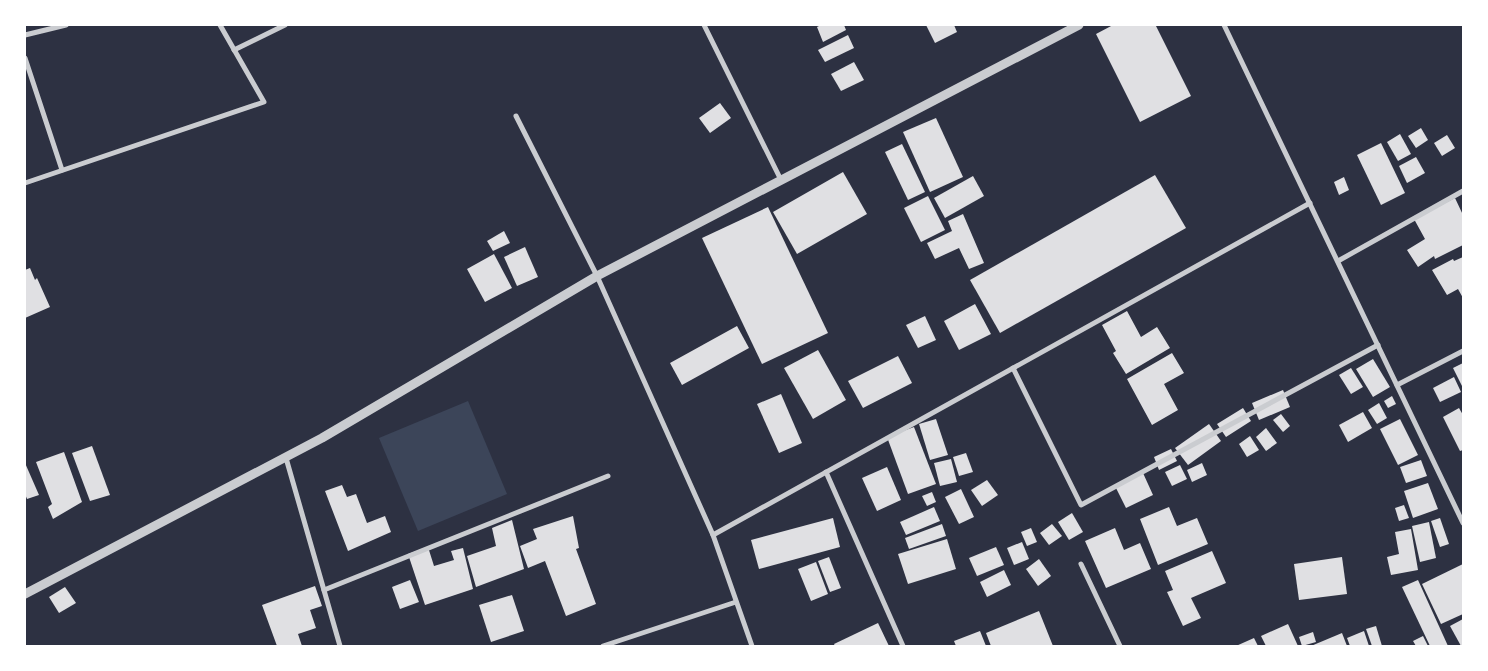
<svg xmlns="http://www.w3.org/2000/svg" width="1488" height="671" viewBox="0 0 1488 671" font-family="'Open Sans',sans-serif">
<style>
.green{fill:#3c4559}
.building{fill:#e0e0e3}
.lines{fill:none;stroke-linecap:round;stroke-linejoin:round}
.minor{stroke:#caccd0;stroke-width:5}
.tertiary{stroke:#caccd0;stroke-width:9}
</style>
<rect width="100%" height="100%" fill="#2d3142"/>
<polygon class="green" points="468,401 507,494 418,531 379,438"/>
<g class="building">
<polygon points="821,25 844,25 846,30 823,42 817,27"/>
<polygon points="926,25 954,25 957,32 935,43"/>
<polygon points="1113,25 1159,25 1156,26 1191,96 1140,122 1096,34"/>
<polygon points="848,35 854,48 825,62 818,50"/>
<polygon points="854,62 864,80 841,91 831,74"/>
<polygon points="720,103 731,118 710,133 699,118"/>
<polygon points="936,118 963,177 930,192 903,132"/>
<polygon points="1421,128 1428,140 1416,148 1408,136"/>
<polygon points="1400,134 1411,154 1398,161 1387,142"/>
<polygon points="1447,135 1455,148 1442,156 1434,143"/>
<polygon points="1381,143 1405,193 1381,205 1357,155"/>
<polygon points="902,144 925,192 908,200 885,152"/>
<polygon points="1416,157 1425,173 1407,183 1399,166"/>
<polygon points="843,172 867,214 797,254 773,212"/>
<polygon points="1155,175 1186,228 1000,333 970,280"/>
<polygon points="973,176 984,196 945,218 934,198"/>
<polygon points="1344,177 1349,190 1339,195 1334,182"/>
<polygon points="928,196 945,230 921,242 904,208"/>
<polygon points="1455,198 1463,215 1463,245 1435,259 1434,256 1418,267 1407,250 1425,239 1414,219"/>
<polygon points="768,207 828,333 762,364 702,238"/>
<polygon points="963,214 984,263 969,269 959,248 935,259 927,243 952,231 948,221"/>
<polygon points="504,231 510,243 493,251 487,241"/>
<polygon points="525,247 538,277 517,286 504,257"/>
<polygon points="494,254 512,288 485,302 467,269"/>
<polygon points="1463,257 1463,298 1458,289 1447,295 1432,270 1453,259 1454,261"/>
<polygon points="30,268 35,280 37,278 50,307 25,318 25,270"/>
<polygon points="975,304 991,334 959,350 944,321"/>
<polygon points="1127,311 1141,337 1157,327 1170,348 1126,374 1113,353 1116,351 1102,325"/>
<polygon points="925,316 936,340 918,348 906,325"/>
<polygon points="737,326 749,348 682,385 670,363"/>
<polygon points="818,350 846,400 813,419 784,368"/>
<polygon points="1172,353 1184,373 1164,384 1178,410 1152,425 1127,379"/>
<polygon points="898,356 912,383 863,408 848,381"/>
<polygon points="1373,359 1390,387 1373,397 1356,369"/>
<polygon points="1463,363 1463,388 1453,368"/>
<polygon points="1351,368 1363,387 1351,394 1339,375"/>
<polygon points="1454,377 1461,392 1440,402 1433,388"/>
<polygon points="1283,390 1290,407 1259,420 1252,403"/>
<polygon points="781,394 802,443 779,453 757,404"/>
<polygon points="1392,396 1396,404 1388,408 1384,401"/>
<polygon points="1379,403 1387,418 1377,424 1368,410"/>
<polygon points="1243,408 1251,421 1226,437 1217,424"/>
<polygon points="1459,408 1463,415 1463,450 1460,451 1443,417"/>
<polygon points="1363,412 1372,428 1348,442 1339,425"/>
<polygon points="1281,414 1290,426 1283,432 1273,420"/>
<polygon points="936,419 948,455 930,460 919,424"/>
<polygon points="1400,419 1418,455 1398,465 1380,429"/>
<polygon points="1209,424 1221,441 1188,465 1175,448"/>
<polygon points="914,427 936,484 908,494 887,437"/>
<polygon points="1266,428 1277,443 1266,451 1256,437"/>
<polygon points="1250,436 1259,450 1247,457 1239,444"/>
<polygon points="92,446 110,495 90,501 72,453"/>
<polygon points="1171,449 1177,461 1159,470 1154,457"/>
<polygon points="64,452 82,502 53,519 48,507 52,504 36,462"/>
<polygon points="966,453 973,472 959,476 953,457"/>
<polygon points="951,459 957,482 940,486 934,463"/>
<polygon points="1421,460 1427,476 1406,483 1400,467"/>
<polygon points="25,463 39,495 27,499 25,494"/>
<polygon points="1202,463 1207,475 1192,482 1187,470"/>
<polygon points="1180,465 1187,479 1172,486 1165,472"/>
<polygon points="887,467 901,500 877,511 862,478"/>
<polygon points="1143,473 1153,495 1126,508 1115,486"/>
<polygon points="987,480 998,495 982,506 971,490"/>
<polygon points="1428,483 1438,509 1413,518 1404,491"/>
<polygon points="342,485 347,497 356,494 367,523 385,516 391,532 348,551 325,491"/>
<polygon points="961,489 974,517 959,524 945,497"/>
<polygon points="932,492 936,502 927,506 922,496"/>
<polygon points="1404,505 1409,518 1399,521 1395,508"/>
<polygon points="934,507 940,521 906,535 900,522"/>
<polygon points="1169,507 1177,526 1197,518 1208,544 1158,565 1140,519"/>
<polygon points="1072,513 1083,532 1069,540 1058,522"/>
<polygon points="573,516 579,548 576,549 596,604 566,616 545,561 528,568 520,546 537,539 533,529"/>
<polygon points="833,518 840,547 759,569 751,540"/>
<polygon points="1440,518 1449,544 1440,547 1431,521"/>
<polygon points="512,520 524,569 476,587 467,556 496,546 492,528"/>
<polygon points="1429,522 1436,558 1420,562 1412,526"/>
<polygon points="942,524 946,536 909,549 905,538"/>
<polygon points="1052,524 1062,536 1049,545 1040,533"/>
<polygon points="1031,528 1037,542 1027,546 1021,532"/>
<polygon points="1115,528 1124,550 1140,543 1151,569 1106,588 1085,541"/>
<polygon points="1411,529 1418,570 1391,575 1387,557 1399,554 1395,532"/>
<polygon points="947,539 956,569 908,584 898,554"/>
<polygon points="1022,542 1029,559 1014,565 1007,548"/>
<polygon points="428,547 434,566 454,560 451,551 463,548 473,589 425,605 408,554"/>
<polygon points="996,547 1004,565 977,576 969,558"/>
<polygon points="1212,551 1226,583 1191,598 1201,618 1183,626 1167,592 1173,590 1165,571"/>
<polygon points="829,557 841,588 830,592 818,561"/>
<polygon points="1342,557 1347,594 1299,600 1294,564"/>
<polygon points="1039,559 1051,576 1038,586 1026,569"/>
<polygon points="816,562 828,594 811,601 798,569"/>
<polygon points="1463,564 1463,614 1441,624 1422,584"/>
<polygon points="1004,570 1011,585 987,597 980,582"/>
<polygon points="410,580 419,602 400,609 392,587"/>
<polygon points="1418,580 1448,646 1430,646 1402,587"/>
<polygon points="315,586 322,606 310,610 316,628 298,634 302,646 277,646 262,605"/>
<polygon points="65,587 76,603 59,613 49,597"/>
<polygon points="512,595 524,631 491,642 479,605"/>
<polygon points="1039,611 1053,646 991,646 986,633"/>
<polygon points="1463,619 1463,646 1461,646 1450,626"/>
<polygon points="878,623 889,646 835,646 834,644"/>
<polygon points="1288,624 1298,646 1266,646 1261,636"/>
<polygon points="1376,626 1382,646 1372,646 1366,629"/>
<polygon points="980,631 986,646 956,646 954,641"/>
<polygon points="1364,631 1369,646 1350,646 1347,638"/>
<polygon points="1313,632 1316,642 1302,646 1299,637"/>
<polygon points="1342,633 1347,646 1311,646"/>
<polygon points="1423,636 1428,646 1416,646 1413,641"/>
<polygon points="1254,638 1258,646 1236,646"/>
</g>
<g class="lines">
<g class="minor">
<polyline points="704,25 781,180"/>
<polyline points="1224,25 1463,523"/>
<polyline points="25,35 66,25"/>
<polyline points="234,50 285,25"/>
<polyline points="25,58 62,170"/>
<polyline points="516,116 597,276 713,535"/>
<polyline points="25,183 264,102 220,25"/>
<polyline points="1338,261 1463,191"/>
<polyline points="1013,368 1081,505 1378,345"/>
<polyline points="1397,385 1463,351"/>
<polyline points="286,458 340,646"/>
<polyline points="826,472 903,646"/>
<polyline points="1081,564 1120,646"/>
<polyline points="324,590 608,476"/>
<polyline points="603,646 736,602"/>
<polyline points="752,646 713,535 1310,203"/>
</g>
<polyline class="tertiary" points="25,594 322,438 597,276 1079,25"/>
</g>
<rect width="1488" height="671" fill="none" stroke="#ffffff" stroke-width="52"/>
</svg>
